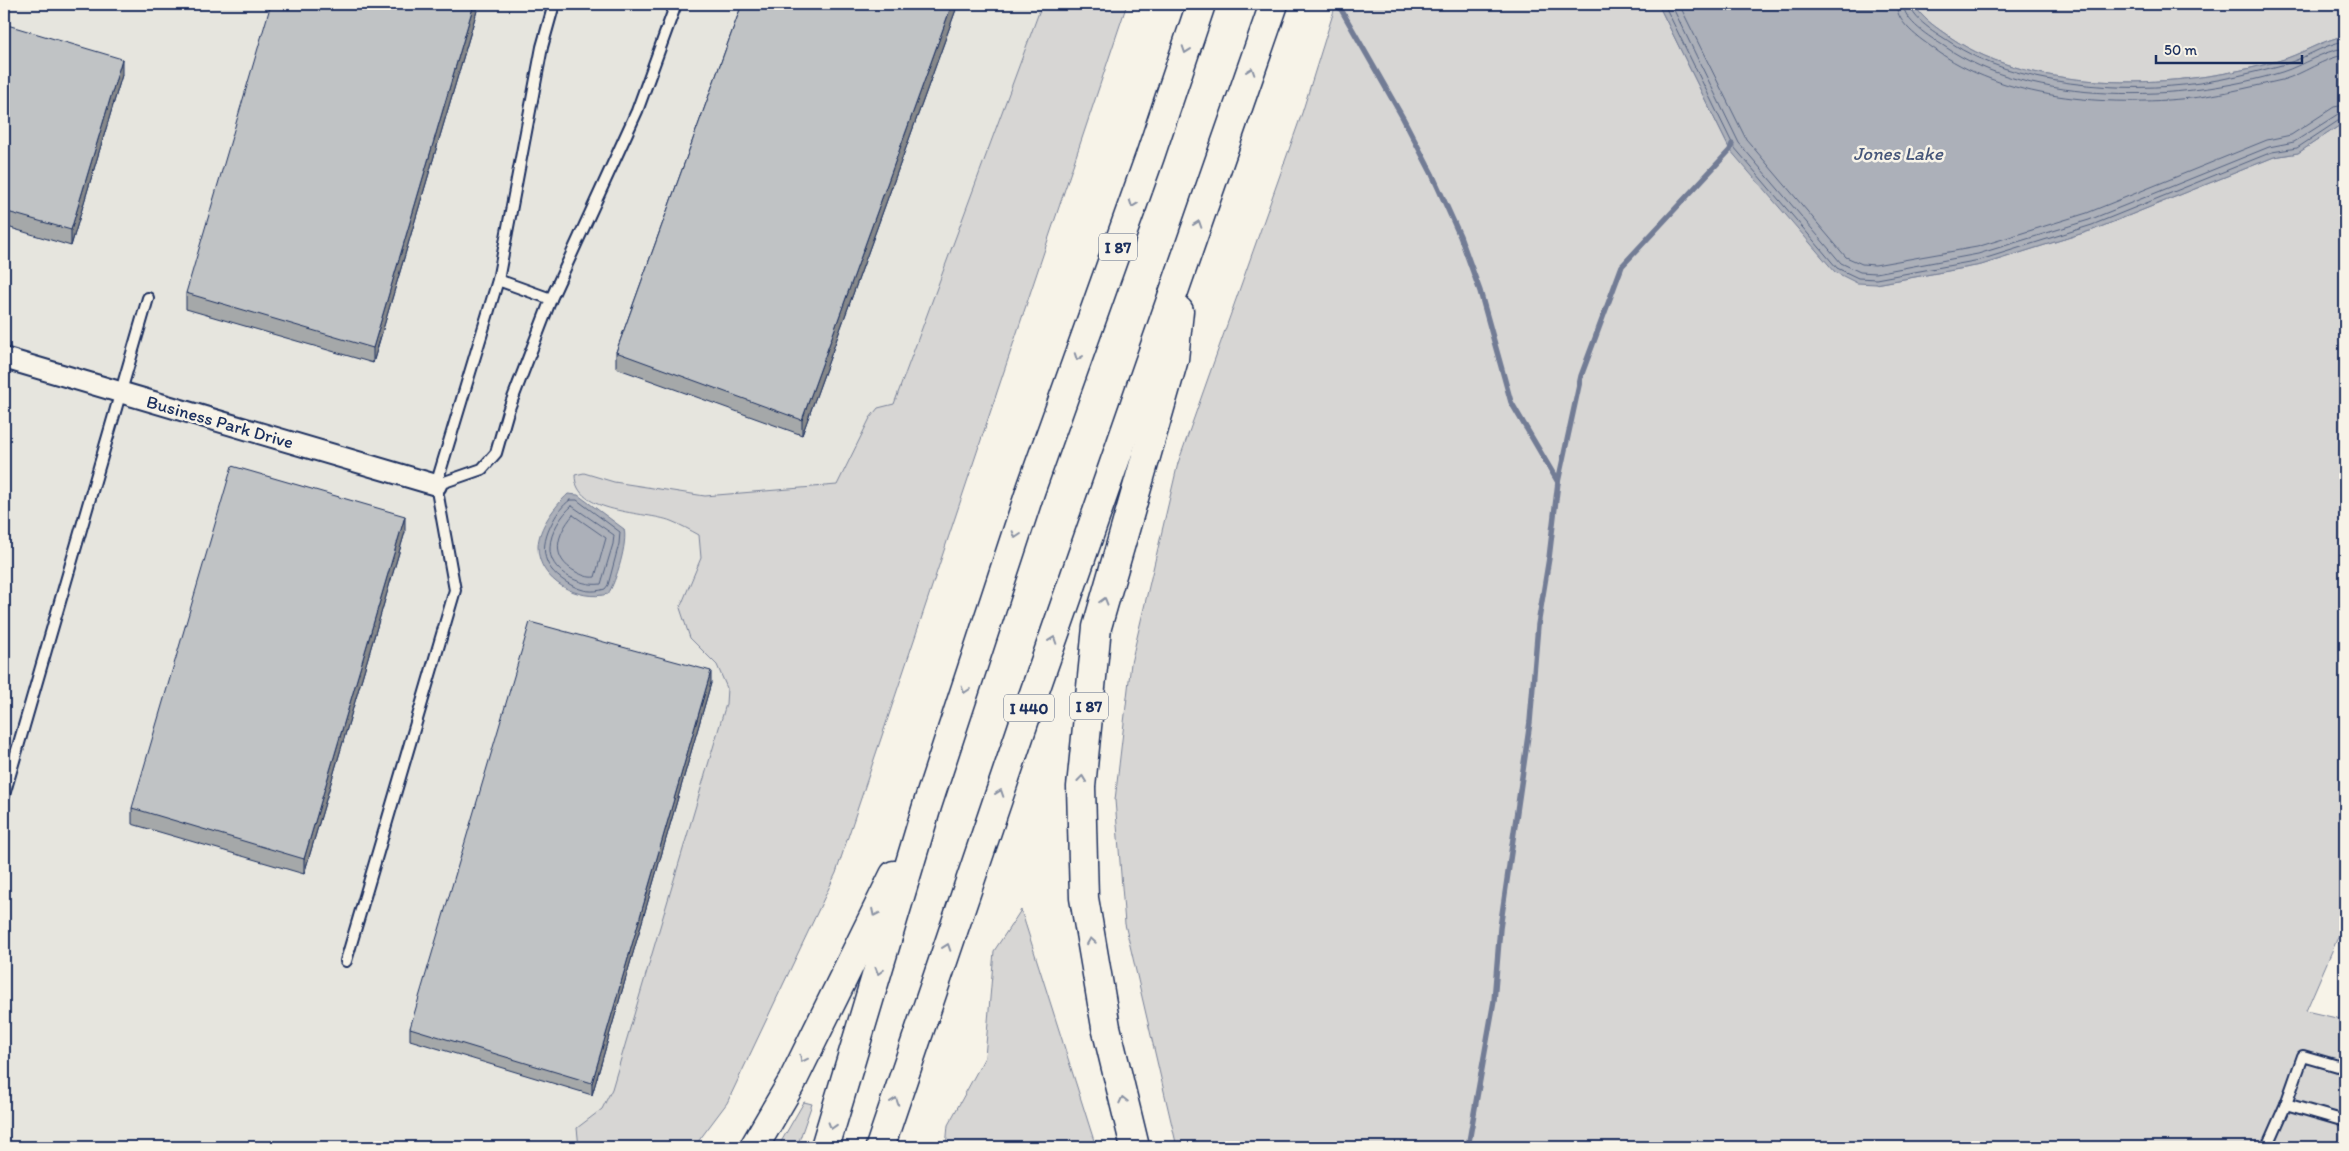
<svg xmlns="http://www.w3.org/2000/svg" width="2349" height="1151" viewBox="0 0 2349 1151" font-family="Itim,sans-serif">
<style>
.built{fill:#e6e5de}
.green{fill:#d7d6d4;stroke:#798299}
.water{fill:#acb0b9;stroke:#727c95}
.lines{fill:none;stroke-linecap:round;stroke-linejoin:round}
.shore{stroke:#556382;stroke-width:1}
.stream{stroke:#727c95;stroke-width:5.5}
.lane-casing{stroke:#1b2f5e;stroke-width:14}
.street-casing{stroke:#1b2f5e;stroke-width:24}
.highway-casing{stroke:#1b2f5e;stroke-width:31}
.lane{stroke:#f7f3e8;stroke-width:10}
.street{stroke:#f7f3e8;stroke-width:20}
.highway{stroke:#f7f3e8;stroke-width:28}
.wall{fill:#a5a8a9;stroke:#1b2f5e}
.shaded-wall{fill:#86888a;stroke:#1b2f5e}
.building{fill:#c0c3c5;stroke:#1b2f5e}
.oneway{stroke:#8991a3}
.labels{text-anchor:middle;stroke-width:5;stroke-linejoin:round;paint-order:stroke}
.shield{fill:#f7f3e8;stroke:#5d6a87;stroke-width:1}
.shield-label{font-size:16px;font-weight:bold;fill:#1b2f5e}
.street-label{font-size:18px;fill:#1b2f5e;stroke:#f7f3e8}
.water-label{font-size:19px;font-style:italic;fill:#465679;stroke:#f7f3e8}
</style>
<rect width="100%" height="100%" fill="#f7f3e8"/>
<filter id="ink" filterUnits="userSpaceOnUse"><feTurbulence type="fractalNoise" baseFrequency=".02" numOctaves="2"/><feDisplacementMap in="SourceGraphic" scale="10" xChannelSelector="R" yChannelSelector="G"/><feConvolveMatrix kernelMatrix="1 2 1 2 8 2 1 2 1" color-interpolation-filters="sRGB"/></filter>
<g filter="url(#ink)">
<polygon class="built" points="4,4 1080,4 635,1147 4,1147"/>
<g class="green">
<path d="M1042,4h85l-291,869 -109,230 -33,44h-115l-2,-19 25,-19 10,-20 114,-385 1,-16 -10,-23 -27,-27 -10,-30 21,-50 -2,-23c-9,-5 -18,-10 -28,-14 -25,-10 -96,-6 -96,-46l9,-2 30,9 91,14 132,-11 33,-67 8,-10 16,-4z"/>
<polygon points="1336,4 1658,4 1730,150 1876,284 1981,265 2093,230 2274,157 2298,153 2345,122 2345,921 2306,1011 2345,1020 2345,1147 1177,1147 1125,924 1115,800 1131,663 1178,463 1302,113"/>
<path d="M1914,4h431v32c-24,4 -44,19 -67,25 -96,28 -242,35 -328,-24 -13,-9 -29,-19 -36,-33z"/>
<polygon points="1021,910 1096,1147 946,1147 948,1125 985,1057 994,951"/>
<polygon points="804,1102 812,1104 797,1147 778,1147"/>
</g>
<g class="water">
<path d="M1658,4h256c7,14 23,24 36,33 86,59 232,52 328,24 23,-6 43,-21 67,-25v86l-47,31 -24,4 -181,73 -112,35 -105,19 -19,-1 -22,-11 -105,-122z"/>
<path d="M568,494l10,1 46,34c4,13 -8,53 -16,65 -29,8 -70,-13 -70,-47 0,-19 17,-41 30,-53z"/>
</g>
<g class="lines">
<g class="shore">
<polyline points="1664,4 1734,147 1837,268 1858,278 1876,279 1980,260 2092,225 2272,152 2297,148 2341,119 2345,118"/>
<polyline points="1671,4 1739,143 1841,263 1860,272 1876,273 1978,254 2089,220 2269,147 2294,142 2338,114 2345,112"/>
<polyline points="1679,4 1746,139 1846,257 1862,264 1875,265 1977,247 2087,213 2267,140 2291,135 2334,107 2345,105"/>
<path d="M1896,4c1,22 28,37 44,49 71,49 177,54 260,44 27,-4 55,-11 82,-17 22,-6 41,-22 63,-25"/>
<path d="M1903,4c1,18 27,33 41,42 87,61 240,56 338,26 22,-7 40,-21 63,-24"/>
<path d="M1910,4c1,15 28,30 40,38 63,44 175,52 250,41 26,-4 52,-10 78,-17 24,-5 43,-21 67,-25"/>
<path d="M570,500h7l43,32 -1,12 -11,41 -3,4c-13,4 -23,2 -34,-4 -29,-16 -33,-36 -18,-64 5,-9 9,-15 17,-21z"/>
<path d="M572,506l42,29 -1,9 -12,40c-21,3 -53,-13 -51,-37 0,-14 12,-33 22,-41z"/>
<path d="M573,515l33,23 -11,39c-7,1 -13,-2 -19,-5 -26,-14 -20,-37 -3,-57z"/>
</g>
<g class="stream">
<polyline points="1338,4 1403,118 1432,174 1460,236 1480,291 1511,402 1558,482"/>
<polyline points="1468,1147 1494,1001 1500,928 1530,722 1538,625 1549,558 1558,482 1581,376 1622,266 1730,150 1732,144"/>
</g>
<g class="lane-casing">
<g id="lane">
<polyline points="498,280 542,47 554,4"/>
<polyline points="436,485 482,469 496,453 508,411 551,299 637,111 676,4"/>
<polyline points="4,795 148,298"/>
<polyline points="346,961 455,590 436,485 498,280 551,299"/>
<polyline points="2286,1104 2303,1056 2345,1068"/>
<polyline points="2267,1147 2286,1104 2345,1121"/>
</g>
</g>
<g class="street-casing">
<polyline id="street" points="4,358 436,485"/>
</g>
<g class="highway-casing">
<g id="highway">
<polyline points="754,1147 792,1082 894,875"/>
<polyline points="825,1147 927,806 1031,489 1150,156 1201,4"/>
<polyline points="880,1147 1024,722 1274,4"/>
<polyline points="1135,1147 1106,1027 1084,898 1081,787 1097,627 1174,359 1179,311"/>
</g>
</g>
<use href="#lane" class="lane"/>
<use href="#street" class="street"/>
<use href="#highway" class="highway"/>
</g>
<g class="wall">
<polygon points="479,4 373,363 186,309 186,293"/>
<polygon points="742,4 958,4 802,435 616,368 616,352"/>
<polygon points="4,24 122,75 71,246 4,226"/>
<polygon points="405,532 304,874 132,824 132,808"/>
<polygon points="711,683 592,1095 410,1040 410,1028"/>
</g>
<g class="shaded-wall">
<polygon points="474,4 479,4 373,363 373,348"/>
<polygon points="952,4 958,4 802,435 802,420"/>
<polygon points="122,59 122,75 71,246 71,230"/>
<polygon points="405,516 405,532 304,874 304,859"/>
<polygon points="711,671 711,683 592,1095 592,1083"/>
</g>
<g class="building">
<polygon points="271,4 474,4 373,348 186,293"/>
<polygon points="742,4 952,4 802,420 616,352"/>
<polygon points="4,24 122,59 71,230 4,211"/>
<polygon points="232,466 405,516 304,859 132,808"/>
<polygon points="530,622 711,671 592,1083 410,1028"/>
</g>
<defs><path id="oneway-chevron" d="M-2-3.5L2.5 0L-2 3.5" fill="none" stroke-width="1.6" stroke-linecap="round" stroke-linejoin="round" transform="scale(1.25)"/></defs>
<g class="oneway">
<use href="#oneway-chevron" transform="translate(1186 50) rotate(109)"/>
<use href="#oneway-chevron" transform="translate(1251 71) rotate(-71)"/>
<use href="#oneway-chevron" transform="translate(1133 204) rotate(110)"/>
<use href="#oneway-chevron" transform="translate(1198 224) rotate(-71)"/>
<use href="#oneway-chevron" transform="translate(1078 357) rotate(110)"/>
<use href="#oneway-chevron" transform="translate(1016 535) rotate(108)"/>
<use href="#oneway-chevron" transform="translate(1104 601) rotate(-74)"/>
<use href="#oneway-chevron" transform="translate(1053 640) rotate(-71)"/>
<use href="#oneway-chevron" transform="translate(965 690) rotate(108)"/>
<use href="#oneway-chevron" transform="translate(1082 779) rotate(-84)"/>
<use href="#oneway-chevron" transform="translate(1000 793) rotate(-71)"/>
<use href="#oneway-chevron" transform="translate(875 913) rotate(116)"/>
<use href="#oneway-chevron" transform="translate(1091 941) rotate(-99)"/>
<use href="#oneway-chevron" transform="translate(947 947) rotate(-71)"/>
<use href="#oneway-chevron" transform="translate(879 971) rotate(106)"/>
<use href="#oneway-chevron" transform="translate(803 1059) rotate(116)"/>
<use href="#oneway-chevron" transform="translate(1123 1100) rotate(-103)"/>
<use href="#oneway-chevron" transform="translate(895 1101) rotate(-71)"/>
<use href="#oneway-chevron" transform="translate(832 1126) rotate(107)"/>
</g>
</g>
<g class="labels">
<g class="shield">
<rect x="1099" y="233.5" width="38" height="27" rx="4"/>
<rect x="1070" y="692.5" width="38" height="27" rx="4"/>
<rect x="1004" y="694.5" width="50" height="27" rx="4"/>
</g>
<g class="shield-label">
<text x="1118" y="253">I 87</text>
<text x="1089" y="712">I 87</text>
<text x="1029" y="714">I 440</text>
</g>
<g class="street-label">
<text transform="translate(220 422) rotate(16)" y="6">Business Park Drive</text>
</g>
<g class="water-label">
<text x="1898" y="160">Jones Lake</text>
</g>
</g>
<rect width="2349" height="1151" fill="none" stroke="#f7f3e8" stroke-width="20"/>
<rect x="10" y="10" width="2329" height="1131" fill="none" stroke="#1b2f5e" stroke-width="2" filter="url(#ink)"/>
<path d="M2156 55v8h146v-8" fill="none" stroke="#1b2f5e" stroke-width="2.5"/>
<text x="2164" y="55" font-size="15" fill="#1b2f5e" stroke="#f7f3e8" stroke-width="4" paint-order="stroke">50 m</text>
</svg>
